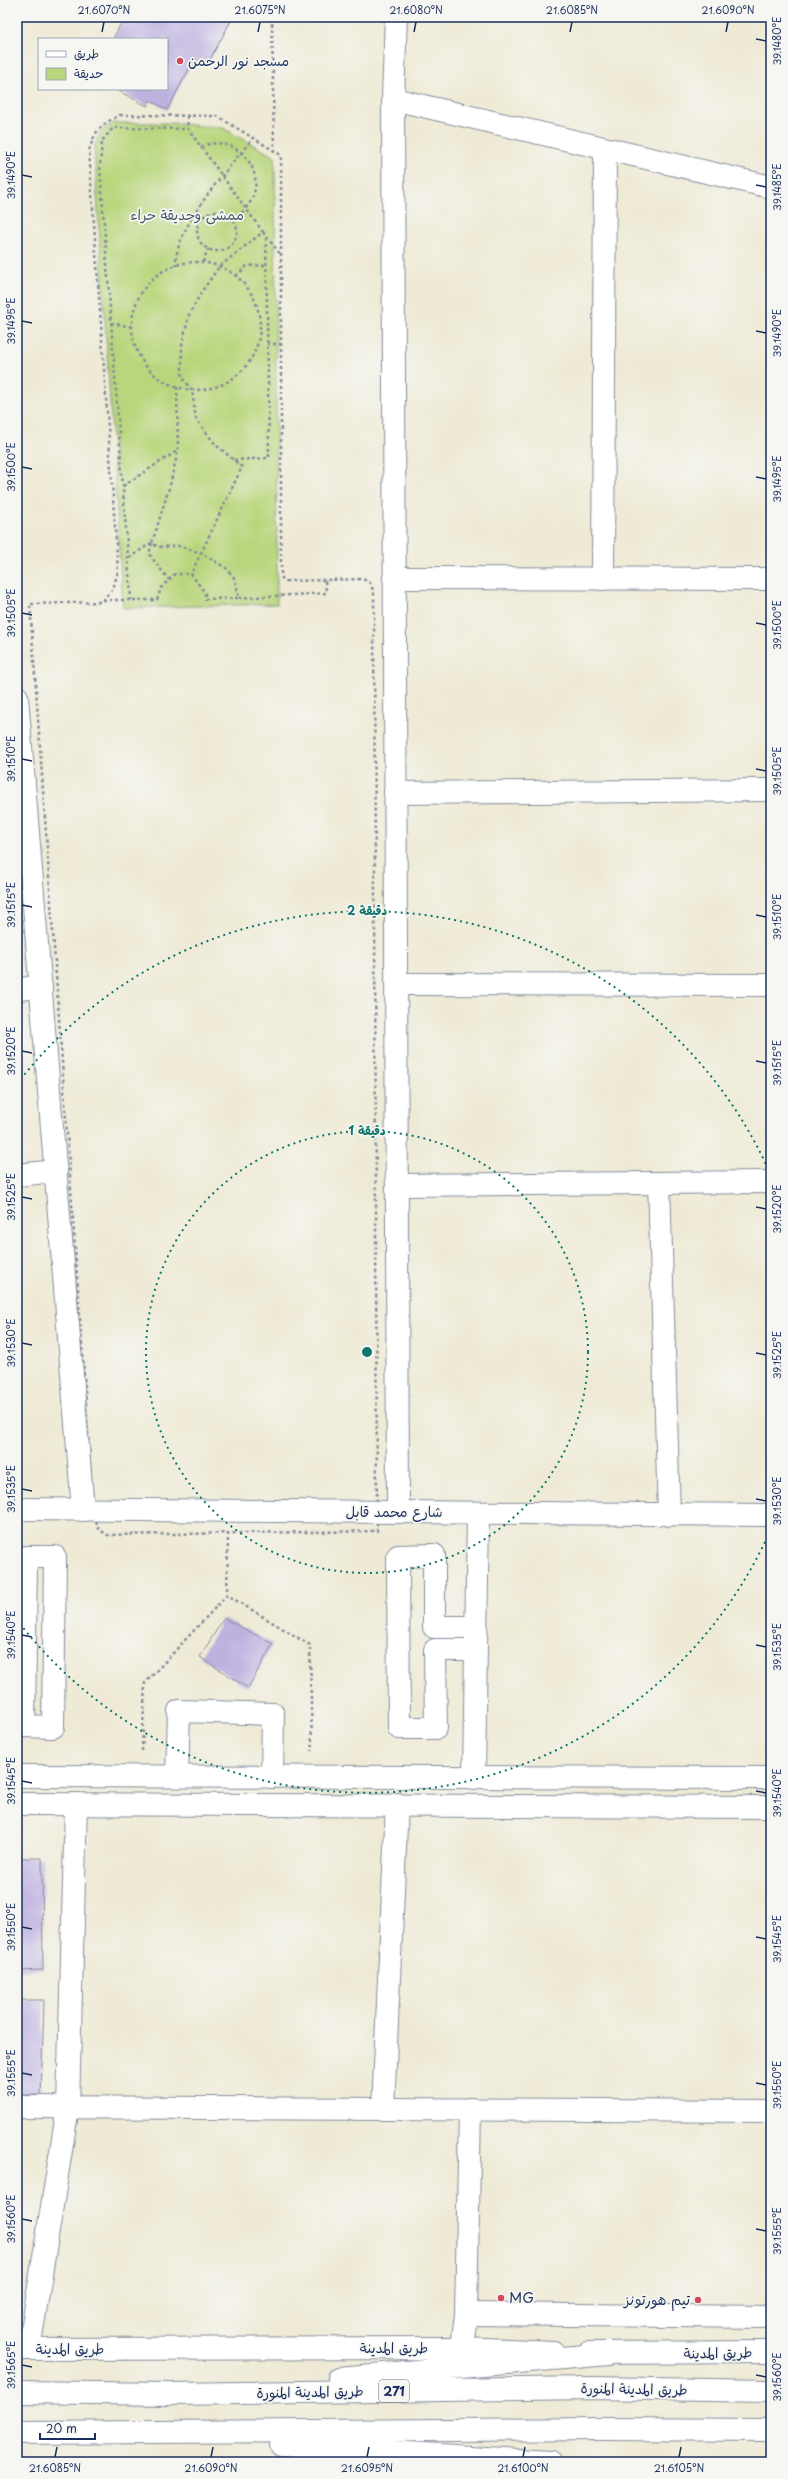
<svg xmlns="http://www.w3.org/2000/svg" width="788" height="2479" viewBox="0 0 788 2479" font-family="'Playpen Sans','Playpen Sans Arabic',sans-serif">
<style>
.green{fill:#b9d67c;stroke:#6a826d}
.building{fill:#bdb1e0}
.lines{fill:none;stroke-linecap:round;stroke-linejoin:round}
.minor-casing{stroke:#848c9a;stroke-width:24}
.major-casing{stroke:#848c9a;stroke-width:24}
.highway-casing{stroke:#848c9a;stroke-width:24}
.path{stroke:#848c9a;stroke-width:2.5;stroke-dasharray:3 3;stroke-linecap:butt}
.minor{stroke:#fff;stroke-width:22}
.major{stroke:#fff;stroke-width:22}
.highway{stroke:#fff;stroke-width:22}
.ticks{fill:none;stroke:#1b2f5e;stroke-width:1.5}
.ring{fill:none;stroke:#0f766e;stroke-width:2;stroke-dasharray:2 4}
.poi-dot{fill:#d1495b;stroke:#f6f6f2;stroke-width:1.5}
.labels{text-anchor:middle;stroke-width:3.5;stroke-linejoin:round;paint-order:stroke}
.shield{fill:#f6f6f2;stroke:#5d6b8a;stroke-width:1}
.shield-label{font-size:13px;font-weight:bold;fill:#1b2f5e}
.poi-label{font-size:14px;fill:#1b2f5e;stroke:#f6f6f2;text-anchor:start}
.park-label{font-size:14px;fill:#425966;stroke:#f6f6f2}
.street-label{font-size:14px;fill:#1b2f5e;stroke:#f6f6f2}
.centre{fill:#0f766e;stroke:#f6f6f2;stroke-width:2}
.ring-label{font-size:12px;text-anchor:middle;font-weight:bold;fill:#0f766e;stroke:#f6f6f2;stroke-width:3.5;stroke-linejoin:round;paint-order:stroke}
.neatline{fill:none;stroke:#1b2f5e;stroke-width:1.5}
.ticks-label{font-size:10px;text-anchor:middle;fill:#1b2f5e}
</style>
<rect width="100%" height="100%" fill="#f6f6f2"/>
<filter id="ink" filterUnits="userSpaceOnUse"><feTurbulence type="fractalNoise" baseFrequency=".025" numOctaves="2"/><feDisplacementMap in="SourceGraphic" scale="8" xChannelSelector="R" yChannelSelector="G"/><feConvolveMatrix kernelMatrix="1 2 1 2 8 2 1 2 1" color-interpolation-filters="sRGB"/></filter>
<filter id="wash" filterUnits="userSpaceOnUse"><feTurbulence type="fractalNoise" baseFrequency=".012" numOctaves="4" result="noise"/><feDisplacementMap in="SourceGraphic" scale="16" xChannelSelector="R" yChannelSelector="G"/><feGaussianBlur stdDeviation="0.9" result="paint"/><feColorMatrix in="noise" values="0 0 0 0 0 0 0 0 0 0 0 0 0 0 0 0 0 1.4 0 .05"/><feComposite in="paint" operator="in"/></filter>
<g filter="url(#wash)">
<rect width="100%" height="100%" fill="#eeead5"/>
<polygon class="green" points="114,123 171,123 223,128 275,157 277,604 123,608 94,146 101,131"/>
<g id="blocks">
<g class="building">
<polygon points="124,17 233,17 207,65 195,58 167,110 150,100 147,106 115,89 167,89 167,39 113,39"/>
<polygon points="224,1618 273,1644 248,1688 200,1657"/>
<polygon points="17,1858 42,1858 43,1970 17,1971"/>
<polygon points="17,2000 44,2000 41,2095 17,2095"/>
</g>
</g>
</g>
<g filter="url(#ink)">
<use href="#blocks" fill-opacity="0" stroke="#848c9a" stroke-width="1"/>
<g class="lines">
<g class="minor-casing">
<g id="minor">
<polyline points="396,17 393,99 398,1512"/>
<polyline points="393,99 771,187"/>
<polyline points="394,578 771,579"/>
<polyline points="603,579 605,149"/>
<polyline points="17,697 83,1510"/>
<polyline points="395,793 771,790"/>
<polyline points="396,984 771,985"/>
<polyline points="17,989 41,987"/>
<polyline points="17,1175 56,1171"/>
<polyline points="659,1183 669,1515"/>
<polyline points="397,1185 771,1182"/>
<polyline points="17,1509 771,1515"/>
<polygon points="26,1557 55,1557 53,1727 24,1726"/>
<polyline points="476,1650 435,1650 436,1728 399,1728 398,1556 434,1555 434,1627 476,1627"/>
<polyline points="17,1776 771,1778"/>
<polyline points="177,1776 179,1711 273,1714 272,1777"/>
<polyline points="474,1778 478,1513"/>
<polyline points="17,1804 771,1807"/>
<polyline points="17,2107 771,2111"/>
<polyline points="383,2109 397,1804"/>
<polyline points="466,2314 771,2317"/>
<polyline points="462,2348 466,2314 470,2109"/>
<polyline points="29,2349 68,2107 76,1804"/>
</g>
</g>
<g class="major-casing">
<g id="major">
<polyline points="17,2349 462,2348 554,2352"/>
<polyline points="588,2353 771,2352"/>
</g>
</g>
<g class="highway-casing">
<g id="highway">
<polyline points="339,2378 608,2354"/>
<polyline points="17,2392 168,2394 591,2388 771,2391"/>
<polyline points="17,2433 604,2429 771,2430"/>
<polyline points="281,2445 550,2462"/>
</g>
</g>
<g class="path">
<polyline points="272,17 274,150"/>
<path d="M120,115l97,1 64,39v422l4,4 78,-2 7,4 4,9 3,939 -270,4 -8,-6 -5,-11 -64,-914 71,-2 12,-13 5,-18 -29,-420c6,-21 11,-26 31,-36z"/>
<polyline points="187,116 188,129"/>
<path d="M201,147c30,-15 64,18 52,49 -3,10 -12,17 -19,24"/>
<circle cx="217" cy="231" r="20"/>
<polyline points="263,232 281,255"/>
<polyline points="203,262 208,249"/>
<circle cx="196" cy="326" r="64"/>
<path d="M176,266c-3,-38 54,-99 77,-128"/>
<polyline points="236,276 247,266 266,265"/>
<polyline points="111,323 133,327"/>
<polyline points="267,344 281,344"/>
<polyline points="177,387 178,451 170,485 152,543 158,547 179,546 201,553 191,574"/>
<polyline points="234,460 269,458 266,235"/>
<polyline points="123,486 177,451"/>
<polyline points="152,543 149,554 169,580"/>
<polyline points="129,558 151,543"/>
<polyline points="239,598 326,593 325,580"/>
<polyline points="103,600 157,600 161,588 175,574 191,574 205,593 205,599 239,598 235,579 226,568 201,553 242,467 216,445 196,419 192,390 182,377 182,345 189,315 202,291 219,267 263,232 188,129 113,128 102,141 100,167 131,600"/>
<polyline points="228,1533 227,1595 310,1645 312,1751"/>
<polyline points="142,1751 145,1683 227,1595"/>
</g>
<use href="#minor" class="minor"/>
<use href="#major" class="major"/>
<use href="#highway" class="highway"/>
</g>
</g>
<path class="ticks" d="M102,32l2,-10M258,32l2,-10M414,32l2,-10M570,32l2,-10M726,32l2,-10M756,39l10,2M22,175l10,2M756,185l10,2M22,321l10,2M756,331l10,2M22,467l10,2M756,477l10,2M22,613l10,2M756,623l10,2M22,759l10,2M756,769l10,2M22,905l10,2M756,915l10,2M22,1051l10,2M756,1061l10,2M22,1197l10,2M756,1207l10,2M22,1343l10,2M756,1353l10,2M22,1489l10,2M756,1499l10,2M22,1635l10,2M756,1645l10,2M22,1781l10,2M756,1791l10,2M22,1927l10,2M756,1937l10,2M22,2073l10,2M756,2083l10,2M22,2219l10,2M756,2229l10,2M22,2365l10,2M756,2375l10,2M55,2457l2,-10M211,2457l2,-10M367,2457l2,-10M523,2457l2,-10M679,2457l2,-10"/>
<g class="ring">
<circle cx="367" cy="1352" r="221"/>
<path d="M770 1531A441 441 0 0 1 17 1620M17 1084A441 441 0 0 1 770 1173"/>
</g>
<g class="poi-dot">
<circle cx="180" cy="61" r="4"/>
<circle cx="501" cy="2298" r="4"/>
<circle cx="698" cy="2300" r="4"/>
</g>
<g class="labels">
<rect class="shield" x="379" y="2380" width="30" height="22" rx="3"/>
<g class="shield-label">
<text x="394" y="2396">271</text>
</g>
<g class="poi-label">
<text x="188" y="66">مسجد نور الرحمن</text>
<text x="509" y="2303">MG</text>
<text x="690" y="2305" text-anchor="end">تيم هورتونز</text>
</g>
<g class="park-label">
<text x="187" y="220">ممشى وحديقة حراء</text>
</g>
<g class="street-label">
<text x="394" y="1517">شارع محمد قابل</text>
<text x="394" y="2353">طريق المدينة</text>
<text x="70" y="2354">طريق المدينة</text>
<text transform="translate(718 2353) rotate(-1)" y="5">طريق المدينة</text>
<text transform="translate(634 2389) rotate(1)" y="5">طريق المدينة المنورة</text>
<text transform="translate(310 2392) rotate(-1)" y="5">طريق المدينة المنورة</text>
</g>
</g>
<circle cx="367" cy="1352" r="6" class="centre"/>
<g class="ring-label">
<text x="367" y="915">2 دقيقة</text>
<text x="367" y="1135">1 دقيقة</text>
</g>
<rect width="788" height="2479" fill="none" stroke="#f6f6f2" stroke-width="44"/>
<rect x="38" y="38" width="130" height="52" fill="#f6f6f2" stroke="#9ea6b7"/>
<rect x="46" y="51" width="20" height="6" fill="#ffffff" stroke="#9ea6b7"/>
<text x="74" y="58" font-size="12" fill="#1b2f5e">طريق</text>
<rect x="46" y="68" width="20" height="12" fill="#b9d67c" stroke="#9ea6b7"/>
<text x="74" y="78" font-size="12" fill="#1b2f5e">حديقة</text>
<path d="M40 2433v6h55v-6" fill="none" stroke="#1b2f5e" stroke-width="2"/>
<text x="46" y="2433" font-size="12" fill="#1b2f5e" stroke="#f6f6f2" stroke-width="3" paint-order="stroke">20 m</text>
<rect x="22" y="22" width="744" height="2435" class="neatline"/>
<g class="ticks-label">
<text x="104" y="14">21.6070°N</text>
<text x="260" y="14">21.6075°N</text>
<text x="416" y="14">21.6080°N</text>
<text x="572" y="14">21.6085°N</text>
<text x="728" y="14">21.6090°N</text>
<text transform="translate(777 41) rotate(-90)" y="4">39.1480°E</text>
<text transform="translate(11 175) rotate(-90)" y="4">39.1490°E</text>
<text transform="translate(777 187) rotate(-90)" y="4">39.1485°E</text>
<text transform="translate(11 321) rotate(-90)" y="4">39.1495°E</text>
<text transform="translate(777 333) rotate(-90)" y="4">39.1490°E</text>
<text transform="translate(11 467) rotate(-90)" y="4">39.1500°E</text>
<text transform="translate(777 479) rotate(-90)" y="4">39.1495°E</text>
<text transform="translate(11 613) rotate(-90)" y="4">39.1505°E</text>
<text transform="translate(777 625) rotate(-90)" y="4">39.1500°E</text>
<text transform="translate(11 759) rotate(-90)" y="4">39.1510°E</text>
<text transform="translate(777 771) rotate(-90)" y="4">39.1505°E</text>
<text transform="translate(11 905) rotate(-90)" y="4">39.1515°E</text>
<text transform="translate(777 917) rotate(-90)" y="4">39.1510°E</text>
<text transform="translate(11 1051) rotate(-90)" y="4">39.1520°E</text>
<text transform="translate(777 1063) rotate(-90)" y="4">39.1515°E</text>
<text transform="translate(11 1197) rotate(-90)" y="4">39.1525°E</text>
<text transform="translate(777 1209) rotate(-90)" y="4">39.1520°E</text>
<text transform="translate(11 1343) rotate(-90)" y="4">39.1530°E</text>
<text transform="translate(777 1355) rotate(-90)" y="4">39.1525°E</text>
<text transform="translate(11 1489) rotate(-90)" y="4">39.1535°E</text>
<text transform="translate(777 1501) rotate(-90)" y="4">39.1530°E</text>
<text transform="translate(11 1635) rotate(-90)" y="4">39.1540°E</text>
<text transform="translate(777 1647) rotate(-90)" y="4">39.1535°E</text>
<text transform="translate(11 1781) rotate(-90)" y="4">39.1545°E</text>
<text transform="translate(777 1793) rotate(-90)" y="4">39.1540°E</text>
<text transform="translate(11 1927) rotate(-90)" y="4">39.1550°E</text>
<text transform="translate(777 1939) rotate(-90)" y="4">39.1545°E</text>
<text transform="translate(11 2073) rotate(-90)" y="4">39.1555°E</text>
<text transform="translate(777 2085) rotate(-90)" y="4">39.1550°E</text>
<text transform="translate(11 2219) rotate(-90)" y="4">39.1560°E</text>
<text transform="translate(777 2231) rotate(-90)" y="4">39.1555°E</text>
<text transform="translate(11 2365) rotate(-90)" y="4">39.1565°E</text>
<text transform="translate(777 2377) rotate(-90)" y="4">39.1560°E</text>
<text x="55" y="2472">21.6085°N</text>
<text x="211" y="2472">21.6090°N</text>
<text x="367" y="2472">21.6095°N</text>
<text x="523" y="2472">21.6100°N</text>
<text x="679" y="2472">21.6105°N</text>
</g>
</svg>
